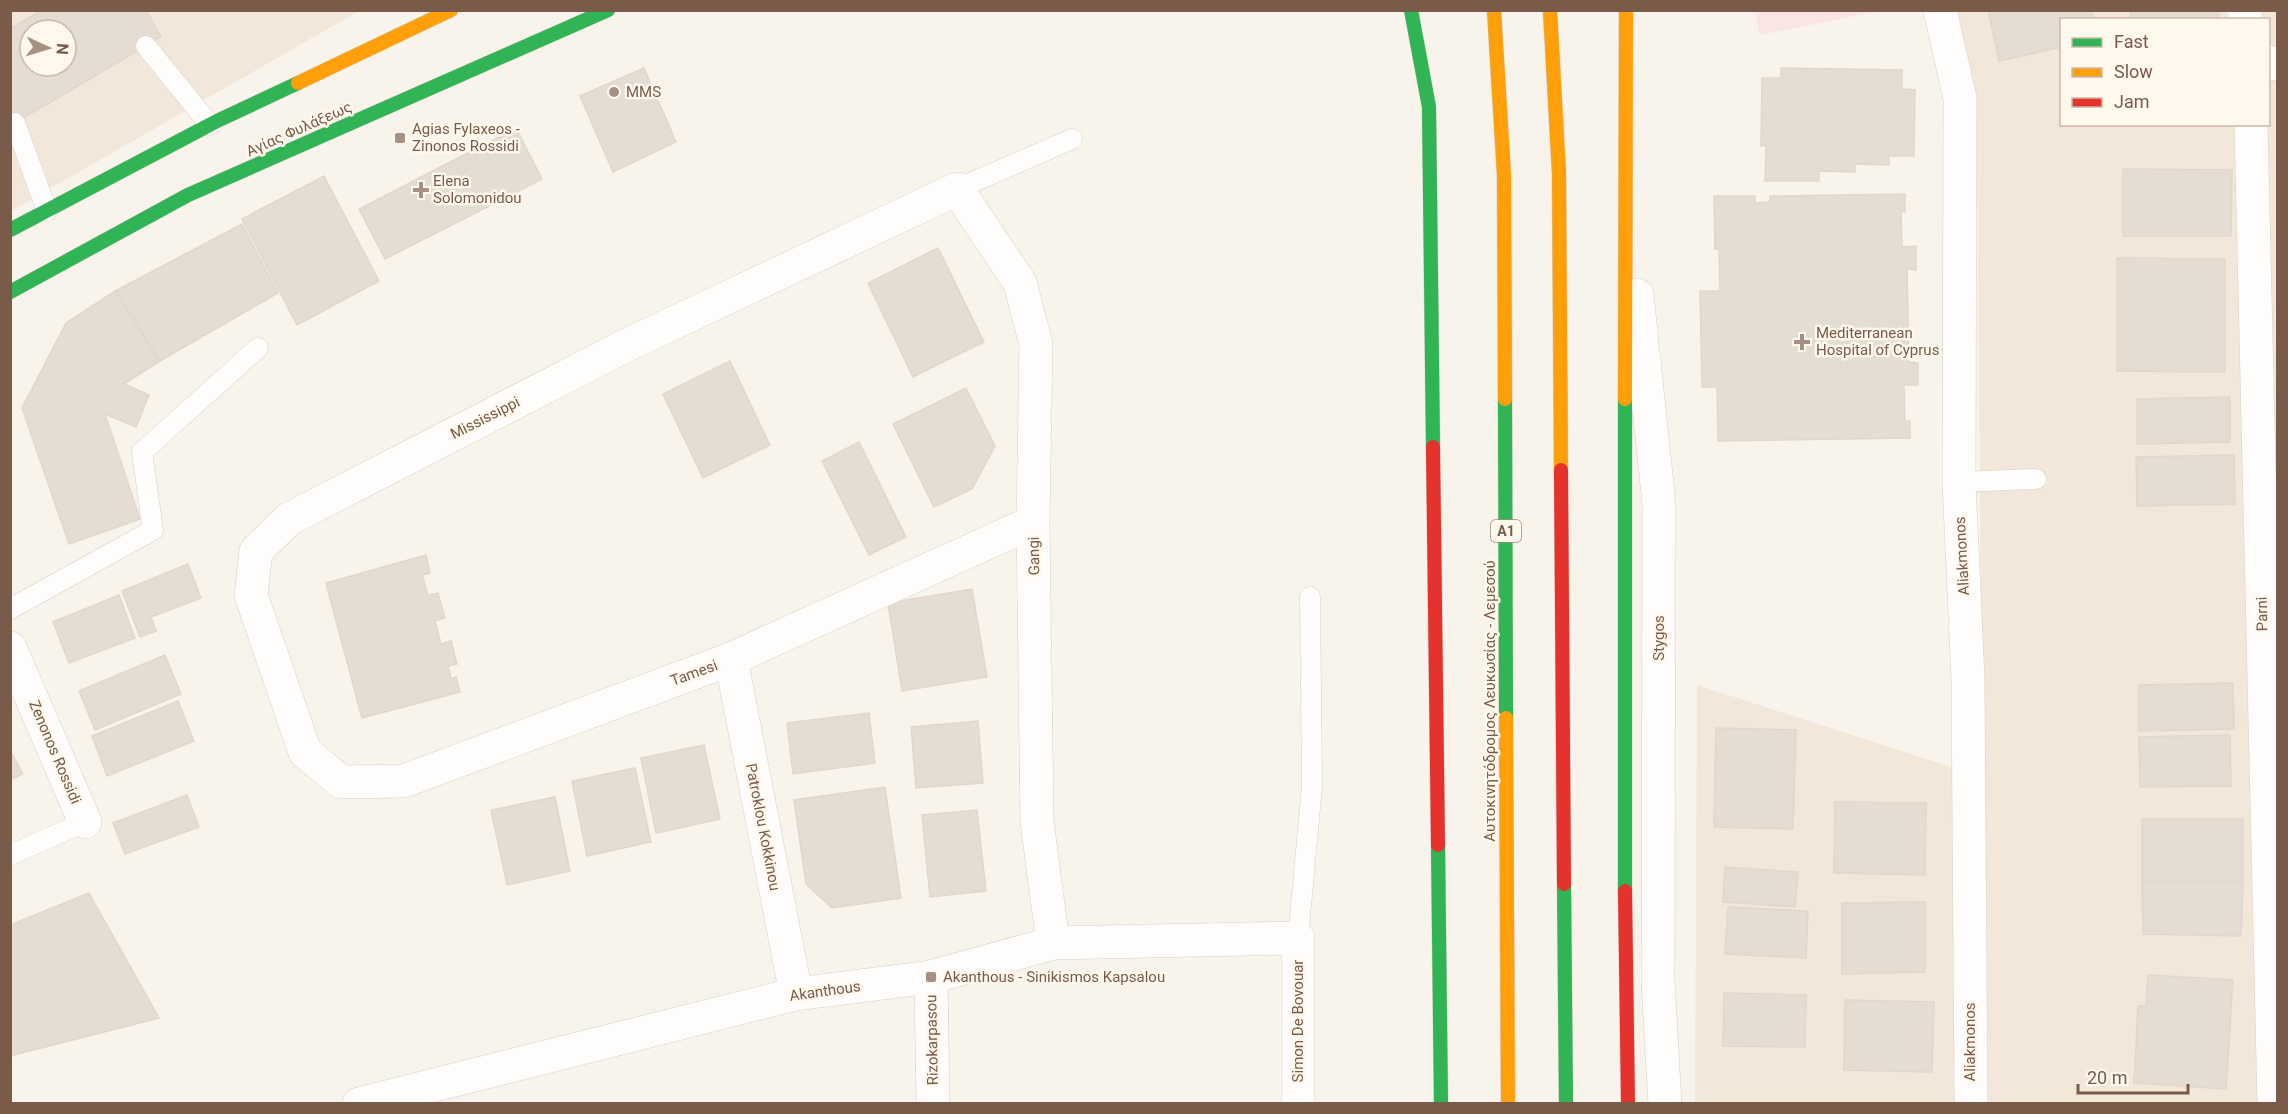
<svg xmlns="http://www.w3.org/2000/svg" width="2288" height="1114" viewBox="0 0 2288 1114" font-family="Roboto,sans-serif">
<style>
.residential{fill:#f2e7d8;fill-rule:evenodd}
.medical{fill:#fbe5e2}
.building{fill:#e5dcd2;stroke:#e2d7cc;stroke-width:1.5;fill-rule:evenodd}
.lines{fill:none;stroke-linecap:round;stroke-linejoin:round}
.lane-casing{stroke:#d7d0c8;stroke-width:21}
.street-casing{stroke:#d7d0c8;stroke-width:34}
.fast-casing{stroke:#d8d0c8;stroke-width:15}
.slow-casing{stroke:#d8d0c8;stroke-width:15}
.jam-casing{stroke:#d8d0c8;stroke-width:15}
.lane{stroke:#fefdfc;stroke-width:20}
.street{stroke:#fefdfc;stroke-width:33}
.fast{stroke:#30b455;stroke-width:14}
.slow{stroke:#ff9f0a;stroke-width:14}
.jam{stroke:#e5322d;stroke-width:14}
.poi-dot{fill:#a69081;stroke:#fff8ed;stroke-width:2}
.labels{text-anchor:middle;stroke-width:5;stroke-linejoin:round;paint-order:stroke}
.shield{fill:#fff8ed;stroke:#a2897a;stroke-width:1.5}
.shield-label{font-size:14px;font-weight:bold;fill:#7a5a48}
.poi-label{font-size:15px;fill:#7a5a48;stroke:#fff8ed;text-anchor:start}
.street-label{font-size:15px;fill:#7a5a48;stroke:#fff8ed}
</style>
<rect width="100%" height="100%" fill="#f8f4eb"/>
<g class="residential">
<path d="M11,11h348l-348,200zM30,30h36v36h-36z"/>
<path d="M1932,11h345v1092l-582,1 2,-419 285,92 -5,-645zM2062,20h206v104h-206z"/>
</g>
<polygon class="medical" points="1755,11 1755,10 1880,11 1760,35"/>
<g class="building">
<path d="M42,10h104l15,27 -151,89v-97zM30,30h36v36h-36z"/>
<polygon points="1988,10 2092,10 2093,20 2062,20 2062,47 1999,61"/>
<polygon points="2130,10 2218,10 2219,20 2131,20"/>
<polygon points="644,68 676,142 613,172 580,96"/>
<polygon points="1781,68 1902,70 1902,89 1915,90 1914,156 1889,156 1889,165 1855,164 1855,172 1819,171 1819,181 1765,181 1766,145 1761,146 1762,78 1781,78"/>
<polygon points="516,128 542,179 385,259 359,209"/>
<polygon points="2123,169 2232,170 2231,236 2123,236"/>
<polygon points="324,176 379,281 297,325 242,219"/>
<polygon points="1905,194 1905,212 1902,211 1901,214 1902,247 1916,246 1916,270 1907,269 1909,362 1918,363 1918,385 1904,385 1905,421 1910,421 1910,438 1718,441 1717,387 1702,387 1700,291 1720,291 1719,249 1715,249 1714,196 1755,196 1755,203 1770,202 1770,196"/>
<polygon points="242,224 278,293 160,361 115,291"/>
<polygon points="938,248 984,342 913,377 868,283"/>
<polygon points="2117,258 2225,259 2225,372 2117,371"/>
<polygon points="115,291 160,361 124,384 149,395 136,427 105,414 140,519 69,544 22,408 66,323"/>
<polygon points="730,361 770,445 703,478 663,394"/>
<polygon points="966,388 995,446 972,489 934,507 893,424"/>
<polygon points="2230,397 2230,442 2137,444 2137,399"/>
<polygon points="859,442 906,537 869,555 822,461"/>
<polygon points="2234,455 2235,504 2137,506 2136,457"/>
<polygon points="426,555 430,573 422,575 428,595 438,593 445,618 435,621 441,644 451,641 457,664 448,666 451,679 456,677 460,692 362,718 326,583"/>
<polygon points="188,564 201,598 151,617 156,631 140,637 122,591"/>
<polygon points="972,589 987,677 902,691 888,603"/>
<polygon points="119,595 135,638 69,663 53,622"/>
<polygon points="165,655 181,694 95,730 79,691"/>
<polygon points="2233,683 2234,729 2139,731 2139,685"/>
<polygon points="178,701 194,741 107,776 92,736"/>
<polygon points="869,713 875,763 793,774 787,723"/>
<polygon points="978,721 983,783 916,788 911,727"/>
<polygon points="1716,728 1796,730 1793,829 1714,827"/>
<polygon points="2230,735 2231,786 2140,787 2139,737"/>
<polygon points="704,745 720,819 656,833 641,758"/>
<polygon points="10,750 23,774 10,780"/>
<polygon points="635,768 651,842 587,856 572,781"/>
<polygon points="885,787 901,898 832,908 806,884 794,800"/>
<polygon points="187,795 199,827 125,854 113,823"/>
<polygon points="555,797 570,871 507,885 491,810"/>
<polygon points="1835,802 1926,803 1925,875 1834,873"/>
<polygon points="977,810 986,891 930,897 922,815"/>
<rect x="2142" y="819" width="101" height="62"/>
<polygon points="1725,867 1798,872 1795,907 1723,902"/>
<polygon points="2142,881 2243,881 2241,936 2143,934"/>
<polygon points="89,893 159,1018 10,1056 10,925"/>
<polygon points="1925,902 1925,972 1842,974 1842,903"/>
<polygon points="1728,907 1808,911 1806,958 1725,954"/>
<polygon points="2148,975 2233,980 2226,1089 2134,1083 2138,1006 2146,1006"/>
<polygon points="1724,993 1806,995 1805,1047 1723,1046"/>
<polygon points="1845,1000 1934,1002 1932,1072 1844,1070"/>
</g>
<g class="lines">
<g class="lane-casing">
<g id="lane">
<polyline points="146,46 210,125"/>
<polyline points="15,123 47,211"/>
<polyline points="957,189 1072,139"/>
<polyline points="1959,482 2036,479"/>
<polyline points="10,609 153,530 142,452 258,348"/>
<polyline points="10,855 85,822"/>
<polyline points="1298,938 1312,786 1310,597"/>
</g>
</g>
<g class="street-casing">
<g id="street">
<polyline points="1940,10 1960,98 1959,482 1968,679 1971,1104"/>
<polyline points="2245,10 2245,20"/>
<polyline points="2268,62 2278,64"/>
<polyline points="2251,124 2274,1104"/>
<polyline points="1637,295 1659,503 1658,982 1665,1104"/>
<polyline points="1033,522 731,659 404,781 341,782 305,752 251,595 256,551 289,519 625,346 957,189 1020,283 1036,344 1033,522 1037,822 1053,943"/>
<polyline points="10,648 85,822"/>
<polyline points="731,659 796,994"/>
<polyline points="931,977 933,1104"/>
<polyline points="359,1104 796,994 931,977 1053,943 1298,938 1298,1104"/>
</g>
</g>
<g class="fast-casing">
<g id="fast">
<polyline points="1411,10 1429,107 1433,447"/>
<polyline points="10,230 217,121 298,83"/>
<polyline points="10,292 188,195 608,10"/>
<polyline points="1505,399 1506,718"/>
<polyline points="1625,399 1625,891"/>
<polyline points="1438,845 1441,1104"/>
<polyline points="1564,884 1566,1104"/>
</g>
</g>
<g class="slow-casing">
<g id="slow">
<polyline points="1494,10 1504,175 1505,399"/>
<polyline points="1550,10 1559,173 1561,470"/>
<polyline points="298,83 451,10"/>
<polyline points="1625,399 1626,10"/>
<polyline points="1506,718 1508,1104"/>
</g>
</g>
<g class="jam-casing">
<g id="jam">
<polyline points="1433,447 1438,845"/>
<polyline points="1561,470 1564,884"/>
<polyline points="1625,891 1628,1104"/>
</g>
</g>
<use href="#lane" class="lane"/>
<use href="#street" class="street"/>
<use href="#fast" class="fast"/>
<use href="#slow" class="slow"/>
<use href="#jam" class="jam"/>
</g>
<g class="poi-dot">
<circle cx="614" cy="92" r="6"/>
<rect x="394" y="132" width="12" height="12" rx="3"/>
<path d="M418 181h6v6h6v6h-6v6h-6v-6h-6v-6h6z"/>
<path d="M1799 333h6v6h6v6h-6v6h-6v-6h-6v-6h6z"/>
<rect x="925" y="971" width="12" height="12" rx="3"/>
</g>
<g class="labels">
<rect class="shield" x="1491" y="520" width="30" height="22" rx="4.5"/>
<g class="shield-label">
<text x="1506" y="536">A1</text>
</g>
<g class="poi-label">
<text x="626" y="97">MMS</text>
<text x="412" y="134">Agias Fylaxeos -<tspan x="412" dy="17">Zinonos Rossidi</tspan></text>
<text x="433" y="186">Elena<tspan x="433" dy="17">Solomonidou</tspan></text>
<text x="1816" y="338">Mediterranean<tspan x="1816" dy="17">Hospital of Cyprus</tspan></text>
<text x="943" y="982">Akanthous - Sinikismos Kapsalou</text>
</g>
<g class="street-label">
<text transform="translate(299 129) rotate(-24)" y="5">Αγίας Φυλάξεως</text>
<text transform="translate(485 418) rotate(-27)" y="5">Mississippi</text>
<text transform="translate(1034 556) rotate(-91)" y="5">Gangi</text>
<text transform="translate(1962 556) rotate(-93)" y="5">Aliakmonos</text>
<text transform="translate(2262 614) rotate(-91)" y="5">Parni</text>
<text transform="translate(1659 638) rotate(-90)" y="5">Stygos</text>
<text transform="translate(694 673) rotate(-20)" y="5">Tamesi</text>
<text transform="translate(1490 701) rotate(-90)" y="5">Αυτοκινητόδρομος Λευκωσίας - Λεμεσού</text>
<text transform="translate(55 752) rotate(67)" y="5">Zenonos Rossidi</text>
<text transform="translate(763 827) rotate(79)" y="5">Patroklou Kokkinou</text>
<text transform="translate(825 991) rotate(-8)" y="5">Akanthous</text>
<text transform="translate(1298 1021) rotate(-90)" y="5">Simon De Bovouar</text>
<text transform="translate(932 1040) rotate(-91)" y="5">Rizokarpasou</text>
<text transform="translate(1970 1042) rotate(-90)" y="5">Aliakmonos</text>
</g>
</g>
<rect width="2288" height="1114" fill="none" stroke="#7a5a48" stroke-width="24"/>
<rect x="2060" y="18" width="210" height="108" fill="#fff8ed" stroke="#cab9ab" stroke-width="1.5"/>
<rect x="2072" y="38" width="30" height="9" fill="#30b455" stroke="#cab9ab" stroke-width="1.5"/>
<text x="2114" y="48" font-size="18" fill="#7a5a48">Fast</text>
<rect x="2072" y="68" width="30" height="9" fill="#ff9f0a" stroke="#cab9ab" stroke-width="1.5"/>
<text x="2114" y="78" font-size="18" fill="#7a5a48">Slow</text>
<rect x="2072" y="98" width="30" height="9" fill="#e5322d" stroke="#cab9ab" stroke-width="1.5"/>
<text x="2114" y="108" font-size="18" fill="#7a5a48">Jam</text>
<g transform="translate(48 48) rotate(94)"><circle r="28" fill="#fff8ed" stroke="#cab9ab" stroke-width="1.5"/>
<path d="M0-4.5L10 22L0 15L-10 22Z" fill="#a69081"/>
<text y="-9" font-size="16" font-weight="bold" text-anchor="middle" fill="#7a5a48">N</text>
</g>
<path d="M2078 1084v9h110v-9" fill="none" stroke="#7a5a48" stroke-width="3"/>
<text x="2087" y="1084" font-size="18" fill="#7a5a48" stroke="#fff8ed" stroke-width="4.5" paint-order="stroke">20 m</text>
</svg>
